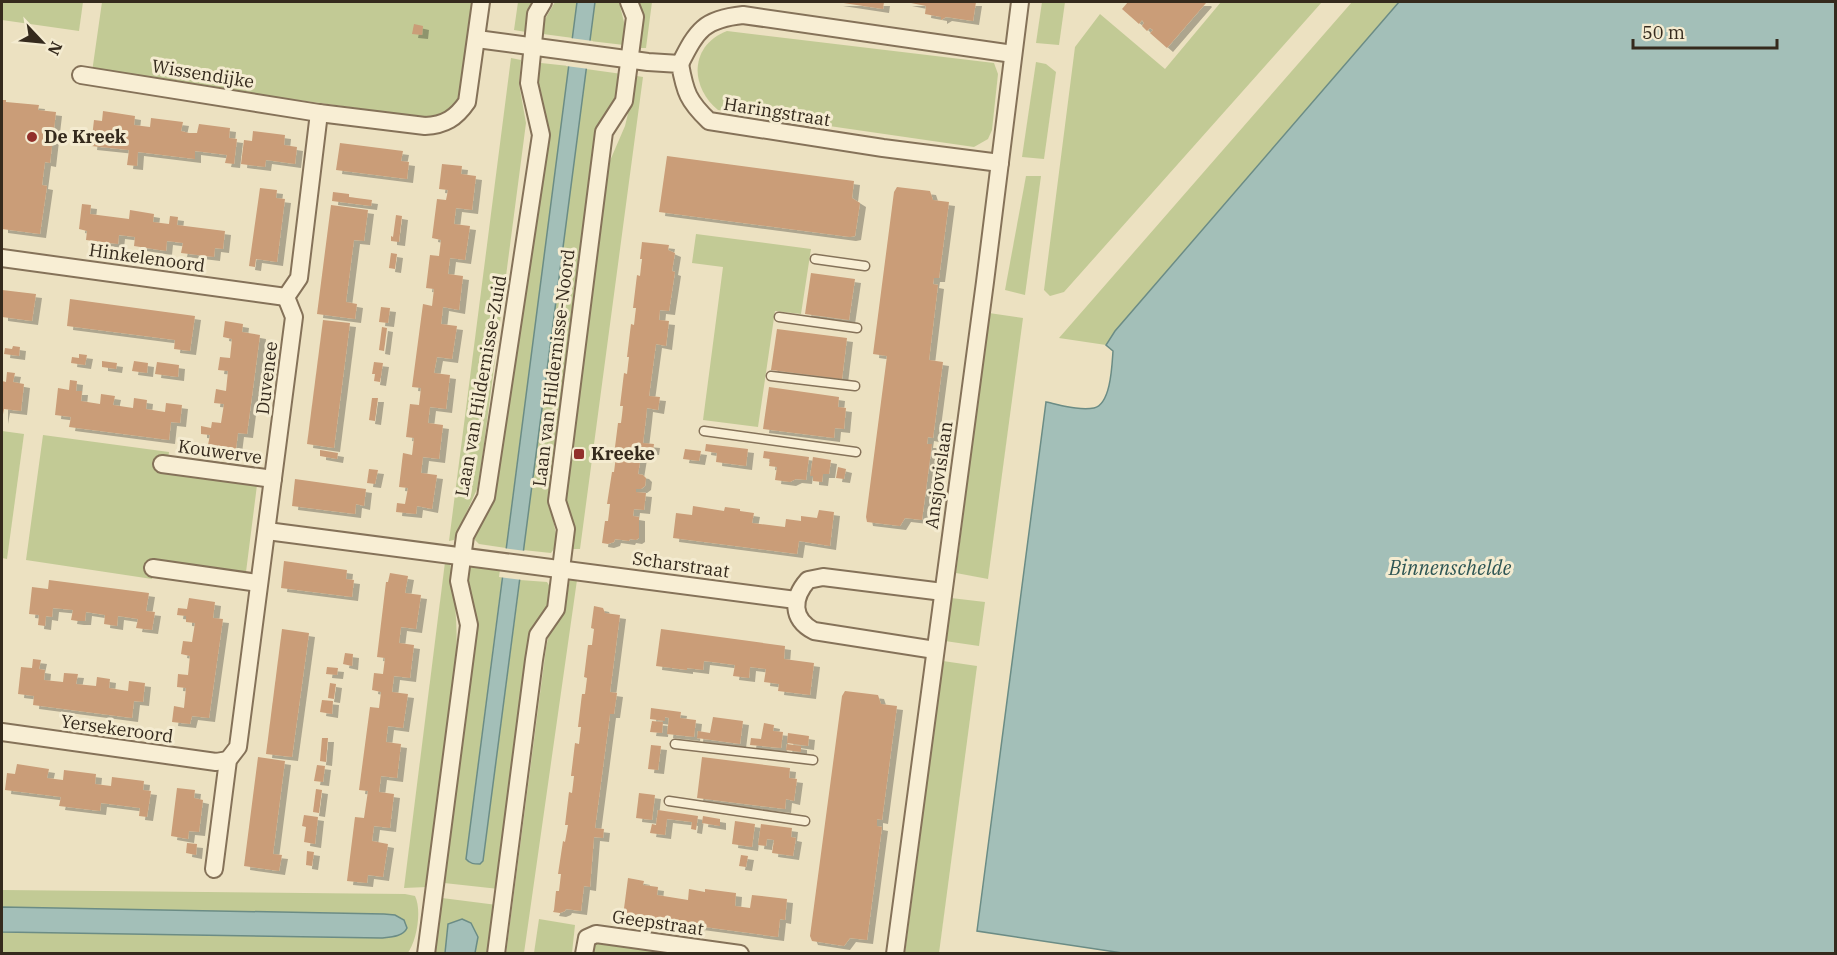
<svg xmlns="http://www.w3.org/2000/svg" width="1837" height="955" viewBox="0 0 1837 955" font-family="'IBM Plex Serif',serif">
<style>
.green{fill:#c2ca95}
.water{fill:#a3bfb8;stroke:#6b8c85;stroke-width:1.5}
.pier{fill:#ece1c1}
.building{fill:#ca9d78;filter:url(#shadow)}
.lines{fill:none;stroke-linecap:round;stroke-linejoin:round}
.service-casing{stroke:#857259;stroke-width:11}
.minor-casing{stroke:#857259;stroke-width:20}
.service{stroke:#f8eed4;stroke-width:8}
.minor{stroke:#f8eed4;stroke-width:16}
.poi-dot{fill:#922f2b;stroke:#f4ebd0;stroke-width:2}
.labels{text-anchor:middle;stroke-width:6;stroke-linejoin:round;paint-order:stroke}
.street-label{font-size:18px;fill:#352a1d;stroke:#f4ebd0}
.poi-label{font-size:18px;font-weight:bold;fill:#352a1d;stroke:#f4ebd0;text-anchor:start}
.water-label{font-size:20px;font-style:italic;fill:#2d5554;stroke:#f4ebd0}
</style>
<defs>
<filter id="shadow"><feDropShadow dx="6" dy="4" stdDeviation="0" flood-color="#0004"/></filter>
</defs>
<rect width="100%" height="100%" fill="#ece1c1"/>
<g class="green">
<polygon points="2,2 83,2 79,31 2,20"/>
<path d="M102,2h371c-2,22 -5,84 -14,101 -6,9 -19,13 -29,15l-338,-46z"/>
<polygon points="518,2 537,2 529,16 526,32 514,30"/>
<polygon points="555,2 577,2 573,38 543,34 545,19"/>
<polygon points="595,2 619,2 624,22 624,45 590,41"/>
<polygon points="638,2 652,2 646,48 640,48 642,12"/>
<polygon points="1042,2 1065,2 1059,45 1036,43"/>
<polygon points="1221,2 1322,2 1064,292 1050,296 1044,290 1075,47 1100,14 1165,69"/>
<polygon points="1352,2 1399,2 1115,331 1106,345 1059,338"/>
<path d="M727,31l267,32 4,11 -6,56 -4,9 -14,8 -256,-37c-29,-24 -28,-65 9,-79z"/>
<polygon points="511,58 521,60 519,84 526,123 481,467 477,489 454,540 449,541"/>
<polygon points="1036,62 1046,64 1056,72 1044,159 1022,157"/>
<polygon points="541,63 569,66 506,548 479,544 473,538 492,504 539,91 538,65"/>
<polygon points="586,69 622,74 617,100 603,116 600,124 549,501 558,543 551,553 523,550"/>
<polygon points="637,76 643,77 580,549 572,549 575,527 562,496 609,163 625,126"/>
<polygon points="1026,176 1041,176 1025,295 1005,290"/>
<polygon points="696,234 811,249 801,314 775,311 758,427 703,420 723,267 692,263"/>
<polygon points="989,313 1023,318 988,579 956,573"/>
<polygon points="2,431 24,434 7,559 2,558"/>
<polygon points="43,435 169,452 166,474 257,485 246,572 155,560 152,579 26,560"/>
<path d="M445,562l5,1c5,34 8,65 6,98l-29,226 -23,1z"/>
<path d="M467,564l36,5 -37,290c5,7 9,5 17,2l37,-281 27,2 5,8 -53,299 -55,-6 31,-244z"/>
<polygon points="570,579 577,580 524,953 506,954 546,648 549,634 566,601"/>
<polygon points="951,598 985,602 979,646 945,641"/>
<polygon points="943,661 977,666 939,953 905,953"/>
<path d="M2,890l403,4 10,2c7,14 2,46 -8,58l-405,-1v-21l386,5 7,-22 -393,-8z"/>
<polygon points="442,898 497,905 490,953 475,953 478,936 462,919 448,924 445,953 434,954"/>
<polygon points="539,919 575,925 572,953 534,953"/>
<polygon points="595,942 680,954 593,954"/>
</g>
<g class="water">
<path d="M577,2h18l-112,859 -3,3c-6,0 -10,0 -14,-5z"/>
<path d="M1399,2h436v951l-706,1 -152,-23 69,-529c15,3 34,9 48,6 17,-4 18,-43 19,-57l-7,-6 9,-14z"/>
<path d="M2,907l382,7 11,1 9,5 3,8c-4,9 -17,9 -26,10l-379,-6z"/>
<polygon points="462,919 471,923 478,937 475,953 445,953 448,924"/>
</g>
<g class="pier">
<polygon points="570,38 593,41 589,69 566,66"/>
<polygon points="503,548 526,551 523,580 499,577"/>
</g>
<g class="building">
<polygon points="837,2 884,2 883,9"/>
<polygon points="906,2 976,2 973,21 946,17 941,20 941,17 925,14 926,6"/>
<polygon points="1128,2 1205,2 1206,3 1167,48 1150,33 1153,30 1150,28 1147,31 1142,26 1144,23 1142,20 1139,24 1122,9"/>
<polygon points="414,24 423,26 422,35 412,34"/>
<polygon points="2,100 6,100 6,102 39,105 38,110 56,112 50,163 45,162 42,185 47,186 40,234 2,229"/>
<polygon points="103,111 135,116 134,125 150,127 151,118 183,122 181,131 189,133 197,133 199,124 230,128 229,138 237,139 234,164 225,163 227,155 195,151 195,159 138,152 137,166 127,165 129,150 91,146 94,120 102,121"/>
<polygon points="253,131 285,135 284,145 297,147 295,164 266,160 265,167 241,164 244,140 252,141"/>
<polygon points="340,143 403,151 401,161 409,162 407,179 336,170"/>
<polygon points="667,156 854,181 852,198 860,203 855,236 850,237 659,212"/>
<polygon points="442,164 462,166 461,174 476,176 472,210 456,208 454,224 470,226 465,260 450,258 448,274 463,276 459,310 443,307 442,316 441,324 457,326 452,359 437,357 434,373 450,375 446,409 430,407 428,423 443,425 439,459 423,457 421,473 437,475 432,509 417,506 416,514 396,512 397,503 405,504 408,488 399,487 403,453 412,455 414,438 406,437 410,404 419,405 421,388 412,387 423,304 432,306 434,289 426,288 430,255 439,256 441,240 432,238 437,199 446,200 448,190 439,189"/>
<polygon points="897,187 930,191 933,200 949,202 939,278 934,278 933,284 938,285 929,360 943,362 933,438 928,437 927,444 932,444 922,520 905,518 900,526 867,522 866,517 887,356 873,354 894,192"/>
<polygon points="260,188 277,190 276,198 285,199 277,262 256,259 255,267 249,266"/>
<polygon points="333,192 349,194 349,197 372,200 371,206 332,201"/>
<polygon points="82,204 91,205 90,214 129,219 130,210 154,214 153,222 169,224 170,216 178,217 177,225 225,231 223,249 215,248 214,257 181,253 183,243 167,241 166,251 134,246 135,237 119,235 118,244 86,240 87,231 79,229"/>
<polygon points="331,205 368,210 364,241 354,240 346,302 357,304 355,319 317,314"/>
<polygon points="396,215 402,216 399,242 391,241 391,236 393,237"/>
<polygon points="642,242 669,245 668,250 675,253 672,271 675,272 669,311 660,310 659,320 669,321 666,346 656,344 649,396 660,397 658,410 647,408 646,418 643,443 654,444 653,451 642,450 638,474 643,475 646,478 645,486 641,489 636,489 636,492 646,493 644,510 634,509 633,516 639,517 639,538 636,540 630,539 629,541 615,539 614,542 608,544 602,543 605,521 608,521 609,513 610,504 607,504 612,472 614,472 615,464 616,455 614,455 618,423 621,423 622,415 623,406 620,406 624,373 627,374 628,365 629,357 627,357 631,324 634,325 635,316 636,308 633,308 637,275 640,276 641,267 642,259 640,259"/>
<polygon points="391,253 397,254 395,269 389,268"/>
<polygon points="811,273 855,279 849,320 805,314"/>
<polygon points="2,290 36,294 32,321 2,317"/>
<polygon points="70,299 195,316 190,351 174,349 175,340 67,326"/>
<polygon points="381,307 390,308 388,323 379,322"/>
<polygon points="323,320 350,323 334,448 307,444"/>
<polygon points="225,321 243,324 242,332 260,335 247,434 238,433 236,449 208,445 210,435 201,434 201,426 211,428 212,422 221,423 224,404 214,403 216,389 226,391 228,371 218,370 220,357 230,358 232,339 223,337"/>
<polygon points="382,327 387,328 384,351 379,350"/>
<polygon points="777,329 847,338 842,379 771,370"/>
<polygon points="13,346 20,347 19,356 4,354 5,348 12,349"/>
<polygon points="79,354 87,355 85,365 71,363 72,357 79,358"/>
<polygon points="102,361 117,363 116,369 102,367"/>
<polygon points="134,361 148,363 147,373 132,371"/>
<polygon points="157,362 179,365 178,377 155,374"/>
<polygon points="374,362 383,363 380,382 374,381 375,374 372,374"/>
<polygon points="7,372 15,373 13,382 24,384 21,411 4,409 2,420 2,381 6,382"/>
<polygon points="70,380 77,381 76,391 82,391 81,401 100,404 101,394 115,396 113,405 133,408 134,398 147,400 146,409 165,412 166,403 182,405 180,423 171,422 169,440 69,427 71,417 55,415 58,388 69,390"/>
<polygon points="769,387 839,397 838,407 846,408 844,429 835,428 834,438 763,429"/>
<polygon points="372,398 378,398 375,421 369,420"/>
<polygon points="706,444 748,449 746,466 716,462 717,453 705,451"/>
<polygon points="685,449 701,451 699,461 683,459"/>
<polygon points="320,450 338,453 337,459 320,456"/>
<polygon points="764,451 809,457 806,480 796,479 790,482 775,480 777,467 769,466 770,459 763,458"/>
<polygon points="813,457 831,460 829,474 823,474 822,482 813,481 813,476 810,476"/>
<polygon points="838,467 846,469 844,479 836,478"/>
<polygon points="369,469 378,470 375,484 367,483"/>
<polygon points="295,479 366,489 364,506 356,504 355,514 292,506"/>
<polygon points="693,506 724,511 725,507 740,509 740,511 754,513 752,523 785,527 786,519 801,521 801,516 817,518 819,510 834,512 830,546 799,541 797,554 673,538 676,513 692,515"/>
<polygon points="284,561 347,570 346,579 354,580 352,597 281,588"/>
<polygon points="390,573 408,576 405,593 421,595 416,629 401,627 399,643 414,645 410,678 394,676 392,692 408,694 403,728 388,726 386,742 401,744 397,778 381,776 379,792 394,794 390,828 374,826 372,841 388,844 383,877 368,875 367,883 347,881 355,817 364,818 368,791 359,790 370,707 379,708 381,692 372,690 374,673 383,674 385,658 377,657 386,582 388,582"/>
<polygon points="49,580 149,593 146,611 155,612 152,630 136,628 138,619 118,616 117,626 104,624 105,615 86,612 85,621 78,621 71,620 73,610 53,608 52,617 46,616 45,626 38,625 39,615 29,614 32,587 48,589"/>
<polygon points="189,598 215,602 213,618 223,619 209,718 192,716 190,724 172,722 174,706 184,708 186,688 177,687 178,674 188,675 190,656 181,654 183,641 192,642 195,623 186,622 186,616 177,615 178,608 187,609"/>
<polygon points="594,606 603,608 605,613 620,615 610,692 617,693 614,714 610,714 595,828 604,829 603,838 594,837 590,887 584,886 581,911 566,909 565,911 560,913 553,912 554,910 556,891 559,891 561,874 558,874 563,841 565,842 568,825 565,825 569,792 572,793 574,776 571,776 575,743 579,744 580,735 581,727 578,727 582,694 585,694 587,678 584,677 588,645 592,645 594,629 591,628"/>
<polygon points="282,629 309,633 292,757 266,754"/>
<polygon points="661,629 785,646 784,659 814,663 810,695 778,691 779,684 764,682 766,669 750,667 749,678 733,676 735,665 720,663 704,661 703,670 687,668 687,670 656,666"/>
<polygon points="345,653 353,654 352,666 343,664"/>
<polygon points="33,659 41,660 39,669 45,670 44,680 63,682 64,673 78,674 76,684 96,686 97,677 110,679 109,688 128,691 129,681 145,683 143,702 134,701 132,718 33,705 34,696 18,694 21,667 32,668"/>
<polygon points="327,667 338,668 337,675 326,674"/>
<polygon points="330,683 336,684 334,699 328,698"/>
<polygon points="845,691 878,695 881,704 897,706 882,820 877,819 877,826 882,827 867,940 850,938 844,946 812,941 810,936 842,696"/>
<polygon points="322,700 333,701 332,714 320,712"/>
<polygon points="651,708 681,712 680,718 696,720 694,737 667,734 669,718 665,717 665,721 650,719"/>
<polygon points="713,717 743,721 740,744 697,738 698,731 710,733"/>
<polygon points="652,721 663,722 662,733 650,732"/>
<polygon points="764,723 774,725 773,731 783,732 781,748 750,745 751,738 761,739"/>
<polygon points="788,733 809,736 808,746 787,743"/>
<polygon points="322,738 328,738 326,762 320,761"/>
<polygon points="787,744 801,746 801,752 786,750"/>
<polygon points="651,745 661,746 658,770 648,769"/>
<polygon points="258,757 285,761 273,854 282,855 279,871 244,866"/>
<polygon points="702,757 790,768 789,778 797,779 794,801 786,799 785,809 697,798"/>
<polygon points="17,764 49,769 47,778 63,780 64,770 96,774 95,784 111,786 112,777 144,781 143,790 151,791 147,817 139,816 140,808 101,803 100,811 59,806 61,797 5,790 7,773 15,774"/>
<polygon points="317,765 325,766 323,782 314,781"/>
<polygon points="177,788 195,790 194,798 203,800 199,832 189,831 188,839 171,836"/>
<polygon points="316,789 322,790 319,813 313,812"/>
<polygon points="639,793 655,795 652,820 636,818"/>
<polygon points="658,810 698,816 696,830 691,829 692,822 667,819 665,835 650,833 652,824 656,825"/>
<polygon points="304,815 318,817 315,844 304,842 306,827 302,826"/>
<polygon points="703,816 720,819 720,826 702,823"/>
<polygon points="735,821 755,824 752,847 732,844"/>
<polygon points="761,824 792,828 791,837 796,838 793,856 772,853 774,840 767,839 766,846 758,845"/>
<polygon points="187,843 197,844 196,855 186,853"/>
<polygon points="307,851 314,852 312,866 306,865"/>
<polygon points="741,855 748,856 746,867 739,866"/>
<polygon points="628,878 644,881 643,885 658,887 657,895 688,900 689,889 705,892 705,889 736,893 735,906 750,908 752,895 787,899 785,920 780,919 778,937 623,916"/>
</g>
<g class="lines">
<g class="service-casing">
<g id="service">
<polyline points="815,259 865,266"/>
<polyline points="779,317 857,328"/>
<polyline points="771,376 855,386"/>
<polyline points="704,431 856,452"/>
<polyline points="675,744 813,760"/>
<polyline points="669,801 805,821"/>
</g>
</g>
<g class="minor-casing">
<g id="minor">
<path d="M477,39l171,23 32,2c5,28 8,37 29,57l174,27 117,15"/>
<path d="M680,64c17,-34 24,-45 63,-49l270,39"/>
<polyline points="81,75 319,113"/>
<polyline points="2,258 286,297"/>
<polyline points="162,464 273,479"/>
<polyline points="267,531 796,600"/>
<polyline points="153,568 258,583"/>
<path d="M935,650l-121,-19c-23,-12 -22,-33 -6,-51l15,-3 120,15"/>
<polyline points="2,732 216,762 228,760"/>
<path d="M214,869l14,-109 10,-13 56,-430 -8,-20 13,-19 20,-165 106,13c20,-1 31,-8 42,-24l14,-100"/>
<polyline points="426,954 469,625 459,581 465,536 486,497 541,135 529,83 536,14 543,2"/>
<polyline points="496,954 534,660 538,635 556,609 566,529 557,501 604,132 624,101 635,17 629,2"/>
<polyline points="584,954 587,938 596,934 740,954"/>
<polyline points="895,954 985,282 1020,2"/>
</g>
</g>
<use href="#service" class="service"/>
<use href="#minor" class="minor"/>
</g>
<g class="poi-dot">
<circle cx="32" cy="137" r="6"/>
<rect x="573" y="448" width="12" height="12" rx="3"/>
</g>
<g class="labels">
<g class="street-label">
<text transform="translate(203 74) rotate(9)" y="6">Wissendijke</text>
<text transform="translate(777 112) rotate(9)" y="6">Haringstraat</text>
<text transform="translate(147 258) rotate(8)" y="6">Hinkelenoord</text>
<text transform="translate(554 368) rotate(-83)" y="6">Laan van Hildernisse-Noord</text>
<text transform="translate(267 378) rotate(-83)" y="6">Duvenee</text>
<text transform="translate(481 386) rotate(-80)" y="6">Laan van Hildernisse-Zuid</text>
<text transform="translate(220 452) rotate(8)" y="6">Kouwerve</text>
<text transform="translate(939 475) rotate(-82)" y="6">Ansjovislaan</text>
<text transform="translate(681 565) rotate(8)" y="6">Scharstraat</text>
<text transform="translate(117 729) rotate(8)" y="6">Yersekeroord</text>
<text transform="translate(658 923) rotate(8)" y="6">Geepstraat</text>
</g>
<g class="poi-label">
<text x="44" y="143">De Kreek</text>
<text x="591" y="460">Kreeke</text>
</g>
<g class="water-label">
<text x="1450" y="575">Binnenschelde</text>
</g>
</g>
<rect width="1837" height="955" fill="none" stroke="#352a1d" stroke-width="6"/>
<g transform="translate(42 42) rotate(116)" stroke="#f4ebd0" stroke-width="4.5" paint-order="stroke">
<path d="M0-4.5L10 22L0 15L-10 22Z" fill="#352a1d"/>
<text y="-9" font-size="16" font-weight="bold" text-anchor="middle" fill="#352a1d">N</text>
</g>
<path d="M1633 39v9h144v-9" fill="none" stroke="#352a1d" stroke-width="3"/>
<text x="1642" y="39" font-size="18" fill="#352a1d" stroke="#f4ebd0" stroke-width="4.5" paint-order="stroke">50 m</text>
</svg>
